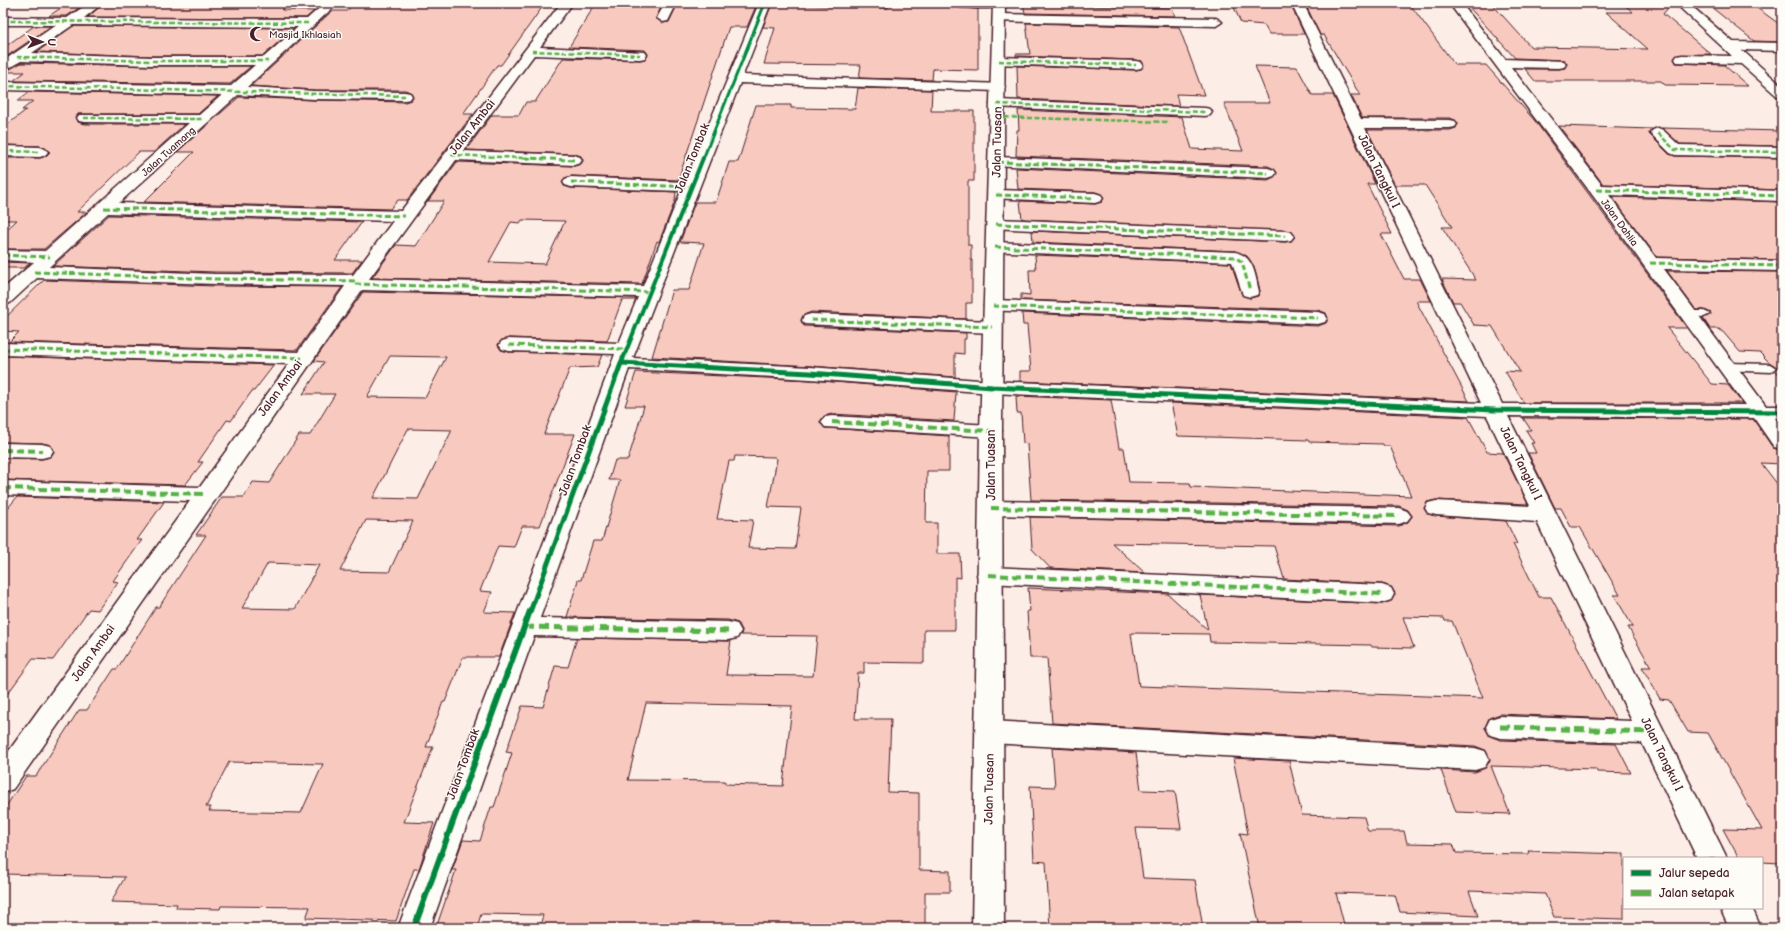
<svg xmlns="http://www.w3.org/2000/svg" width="1785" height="931" viewBox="0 0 1785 931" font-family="'Balsamiq Sans',sans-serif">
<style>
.building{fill:#f8c9be;stroke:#4a1f2b;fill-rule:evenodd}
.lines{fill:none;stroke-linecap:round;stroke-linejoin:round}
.lane-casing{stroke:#4a1f2b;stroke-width:3}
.street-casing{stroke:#4a1f2b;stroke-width:3}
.secondary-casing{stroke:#4a1f2b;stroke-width:3}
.lane{fill:#fdfcf7;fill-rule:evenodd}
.street{fill:#fdfcf7;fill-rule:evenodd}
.secondary{fill:#fdfcf7;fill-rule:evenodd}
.quiet-far3{stroke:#57b146;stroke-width:2.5;stroke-dasharray:5 2.5;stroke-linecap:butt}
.quiet-far2{stroke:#57b146;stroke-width:3;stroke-dasharray:6 3;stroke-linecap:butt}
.quiet-far1{stroke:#57b146;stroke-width:4;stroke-dasharray:8 4;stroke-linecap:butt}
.quiet{stroke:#57b146;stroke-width:5;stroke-dasharray:10 5;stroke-linecap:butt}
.cycleway-far3-casing{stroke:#fdfcf7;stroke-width:4.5}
.cycleway-far2-casing{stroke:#fdfcf7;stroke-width:6}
.cycleway-far1-casing{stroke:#fdfcf7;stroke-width:8}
.cycleway-casing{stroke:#fdfcf7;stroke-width:9}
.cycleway-far3{stroke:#00873e;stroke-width:3}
.cycleway-far2{stroke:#00873e;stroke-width:4}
.cycleway-far1{stroke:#00873e;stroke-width:5}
.cycleway{stroke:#00873e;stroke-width:6}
.labels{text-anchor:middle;stroke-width:3;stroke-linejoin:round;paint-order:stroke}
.far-poi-label{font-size:10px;fill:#4a1f2b;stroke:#fdfcf7;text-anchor:start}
.far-street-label{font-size:10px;fill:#4a1f2b;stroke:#fdfcf7}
.street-label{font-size:12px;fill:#4a1f2b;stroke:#fdfcf7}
</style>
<rect width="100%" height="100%" fill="#fcede6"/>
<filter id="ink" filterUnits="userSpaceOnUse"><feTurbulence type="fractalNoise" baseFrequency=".025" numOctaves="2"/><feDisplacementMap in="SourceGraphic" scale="8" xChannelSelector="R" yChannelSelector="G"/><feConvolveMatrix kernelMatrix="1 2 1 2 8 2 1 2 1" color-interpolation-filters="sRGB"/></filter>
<g filter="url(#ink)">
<g class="building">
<polygon points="68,3 86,3 67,16 49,16"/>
<polygon points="104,3 289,3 282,10 314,11 306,18 88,17"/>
<polygon points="354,3 543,6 501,65 497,65 463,114 473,114 407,200 398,200 390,209 144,202 194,152 177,152 239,97 314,100 405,102 411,100 413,97 411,92 405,90 314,90 251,86 332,11 347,11"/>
<path d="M596,3h67l-7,15 7,5 6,-1 9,-19 78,3 -9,21h-18l-51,153 -107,-4 -6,2 -3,3 2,5 7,2 105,4 -1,9 -16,41 -2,-1 -15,43 -270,-6 24,-33 20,1 28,-45h-16l29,-39 117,4 7,-2 2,-3 -2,-5 -7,-2 -108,-4 26,-35h27l7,-13h9l28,-44 77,2 6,-1 2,-5 -3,-4 -76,-3zM522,220l43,1 -20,43 -56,-2 22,-40 9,1z"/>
<polygon points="889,3 951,5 960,8 978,9 978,70 933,69 932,80 859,78 861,65 764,64 775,28 763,27 771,6 775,6 775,4 888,8"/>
<polygon points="1023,3 1081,3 1082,6 1172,8 1175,16 1025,13"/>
<polygon points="1232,3 1290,3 1304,34 1269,34 1264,25 1241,23"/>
<polygon points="1305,3 1409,3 1455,65 1486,65 1535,121 1687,328 1667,328 1712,384 1728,385 1742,403 1524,403 1505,371 1520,372 1492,326 1474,325 1460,302 1453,302 1442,279 1476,280 1442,227 1452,227 1425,185 1395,185 1367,130 1450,130 1456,128 1458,123 1455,120 1450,118 1362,118 1351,95 1360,95 1324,35 1320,35"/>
<polygon points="1622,3 1672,3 1663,14 1711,54 1677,55 1674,58 1676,63 1724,65 1748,86 1665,85 1661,81 1535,81 1525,69 1559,69 1565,68 1567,63 1564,60 1515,58 1466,4 1492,4 1531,47 1648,49 1606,12 1633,12"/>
<polygon points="1706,3 1750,3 1782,26 1782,42 1754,41"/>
<polygon points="1026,23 1179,27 1204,95 1176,94 1179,106 1018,99 1017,66 1136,70 1141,69 1144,66 1142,61 1136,60 1016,56 1016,54 1030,54"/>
<polygon points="34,26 51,26 3,59 3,48"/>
<polygon points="73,26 294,28 263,56 152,56 37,52"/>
<polygon points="21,63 152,66 251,66 230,84 13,81 25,72 5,72"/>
<polygon points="1255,66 1297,67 1312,95 1333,95 1375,184 1367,184 1392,234 1381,234 1404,279 1420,279 1431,301 1416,301 1469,401 1020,381 1020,371 1031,371 1027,325 1023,325 1022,313 1318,326 1326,323 1328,319 1326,313 1318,310 1021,300 1021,294 1030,295 1029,270 1036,270 1035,255 1231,263 1242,295 1250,298 1258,296 1260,291 1254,266 1247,256 1235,251 1033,242 1032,231 1285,242 1291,241 1295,237 1291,231 1022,219 1020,201 1095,204 1102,202 1104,197 1101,194 1095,192 1018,189 1016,168 1268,180 1274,177 1277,172 1274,169 1268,166 1016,156 1017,130 1019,130 1018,110 1182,117 1192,149 1243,151 1224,103 1270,103"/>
<polygon points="858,88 932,90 931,111 974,111 974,181 968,181 968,245 971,245 971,260 972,260 972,303 966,303 966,319 811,312 804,315 801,321 804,326 966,333 966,339 964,339 964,354 955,353 955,377 810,366 652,357 672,290 689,290 704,243 680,242 695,202 716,202 729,162 738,162 756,105 791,105 791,108 855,109"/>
<polygon points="29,92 218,96 198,114 78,114 76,117 78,122 84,124 185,124 154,152 139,152 77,212 87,212 44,249 3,249 3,233 17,220 3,220 3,158 40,158 46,156 50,152 40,146 3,145 3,128 26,110 22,110 33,101 17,101"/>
<polygon points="1559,126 1652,129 1649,134 1669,154 1675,156 1782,158 1782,190 1603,184"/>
<polygon points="1662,128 1782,131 1782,146 1680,144"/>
<polygon points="1612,197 1782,202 1782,260 1657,257"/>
<polygon points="109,215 362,222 335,260 362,260 352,273 215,272 53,266"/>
<polygon points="3,262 30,263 24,268 3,268"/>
<polygon points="1667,271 1782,272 1782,378 1775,370 1777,367 1769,362 1760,353 1740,352 1723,332 1719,329 1710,329 1703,318 1711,313 1705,310 1696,310"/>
<polygon points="44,280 215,286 342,287 297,350 9,342 19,332 3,331 3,320"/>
<path d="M363,292l273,6 -1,2h-13l-15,41 -98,-3 -7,2 -4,4 3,6 8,2 93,3 -5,12 -27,1 -26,66h31l-35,92h-18l-8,21 -16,-1 -18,45 12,1 -8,20 31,1 -16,44h-36l-18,45h-2l-17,45h7l-29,75 30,1 -15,46h-5l-18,52 -90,-3 4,-11 -89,-1 -1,3 -44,-1 1,-4 -66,-2 14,-25 -122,-3v-63l23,-35h10l43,-66h8l27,-41h3l39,-62h3l47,-72h-10l26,-38h22l9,-15 16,1 30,-48h11l25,-41h-32l21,-32 -10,-1zM390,356l56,1 -21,41 -58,-1zM408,429l44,1 -34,69 -45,-1zM366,520l47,1 -24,51 -49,-1zM268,563l51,2 -24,44 -53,-1zM229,762l94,2 -22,49 -92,-2 2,-4h-5z"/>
<polygon points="3,356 274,365 254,391 252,391 231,421 227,420 198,462 203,462 185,485 3,480 3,458 42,459 50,457 54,452 51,445 42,443 3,442"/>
<path d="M636,372l174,8 146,12 -2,29 -122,-7 -8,2 -4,6 5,6 124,8v35h-22l-1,52h11v31h23l1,24 -6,-1v53h-31v33l-60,-1v11h-6l-3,46h36l-3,73 31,1v77l31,1v21h-25v36h-300l-85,-2 3,-11 -62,-1 -4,14h-41l20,-58h-4l11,-30 17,1 11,-34h3l18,-54 -6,-1 16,-46 21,1 12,-41 13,1 9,-29 154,3 -5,34 87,1 4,-40 -76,-1 1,-5 -4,-7 -10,-3 -161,-3 11,-37h3l12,-39h9l18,-61h-11l6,-20h13l16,-54h-19zM735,456l40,1 2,2 -9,48 33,1 -6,41 -47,-1 5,-28 -36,-1 12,-58h5zM646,703l146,3 -9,80 -58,-2v-3l-97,-1z"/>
<path d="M1016,396l95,4 8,48h5l5,34 61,1 1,4 220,9 -21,-50h-6l-1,-2 -74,-2 -1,-2 -130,-4 -7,-33 297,14 19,35 16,1 25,51 -92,-4 -9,2 -3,7 4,5 8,2 70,5 11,23h-4l26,53h12l65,122 -116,-5 -11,4 -4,10 5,8 10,4 116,4 15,29 -34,-1 -1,-3 -105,-3 19,48 -54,-2 -15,-42 34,2 10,-4 5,-8 -5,-10 -10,-4 -423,-23 -5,-65h-17l-3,-47h3l-2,-23 140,6 40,36 -8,-35 182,9 9,-3 4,-8 -4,-6 -9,-3 -98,-5 -10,-33 -162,-3 33,30 -95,-5 -18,-19 -2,-32 369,9 9,-4 4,-6 -4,-6 -9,-4 -368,-6 -4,-56 -4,-1 -2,-30h-4zM1403,617l41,1 1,3h7l31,77 -344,-12 -8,-53 78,1 1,8 161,3 1,2 42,1z"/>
<polygon points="1523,418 1753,419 1773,448 1779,450 1782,453 1782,464 1761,463 1782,490 1782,866 1780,863 1762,862 1762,858 1739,858 1723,829 1762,830 1708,733 1688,732 1669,700 1660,699 1642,667 1651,667 1628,627 1633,627 1614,595 1620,595 1580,527 1571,527 1561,508 1555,508 1528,453 1536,453 1531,443 1534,443 1526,430 1531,430"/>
<polygon points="17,497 164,502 137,540 142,540 113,581 118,582 98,610 89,609 53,660 33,659 3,700 3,514"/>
<polygon points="1052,748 1136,753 1141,790 1175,791 1181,829 1136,828 1143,878 1195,880 1203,928 1050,928 1046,862 1034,861 1030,786 1055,787"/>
<polygon points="1233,758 1289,761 1302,815 1364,817 1368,831 1404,831 1407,843 1453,844 1456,853 1529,854 1528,851 1624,854 1624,919 1554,917 1545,894 1469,891 1478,916 1400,912 1395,895 1336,893 1345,928 1260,928 1240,833 1248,834"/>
</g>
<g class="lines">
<g class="lane-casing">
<g id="lane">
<polygon points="1688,311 1704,311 1710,314 1704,317 1684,316 1682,314 1684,312"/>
<polygon points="1727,363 1770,364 1776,368 1770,372 1723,370 1721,367 1723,364"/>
</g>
</g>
<g class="street-casing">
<g id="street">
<path d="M89,3h14l-19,15 223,1 18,-16h13l-91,84 67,4 91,1 5,1 2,3 -2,3 -5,1 -91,-1 -76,-4 -119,108 282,8 160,-208h12l-33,44 105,5 2,3 -2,3 -5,1 -106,-4 -71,96 111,4 6,2 2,3 -2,3 -6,2 -118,-5 -87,119 274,7 38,-95 -110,-4 -6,-2 -2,-3 2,-3 6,-2 114,5 74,-179h12l-28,72 260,9 2,3 -2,3 -5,1 -258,-8 -107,275 177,9 182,14 489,22 -190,-400h12l58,116 89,1 5,1 2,3 -2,3 -5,1h-85l137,276 243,1 -154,-212 -142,-190h12l44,56 59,2 2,3 -2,3 -5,1 -48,-1 91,118 180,6v10l-173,-6 47,63 126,3v10l-118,-2 102,137h16v12h-7l7,9v22l-8,-2 -20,-29 -246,-2 219,442h-30l-55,-115 -142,-5 -10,-3 -4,-8 4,-8 10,-3 132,5 -95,-199 -101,-7 -8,-2 -3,-5 3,-5 8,-2 94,5 -43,-90 -495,-23 -182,-14 -181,-10 -89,249 188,4 9,2 4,7 -4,7 -9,2 -194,-4 -104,292h-32l217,-574 -106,-3 -7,-2 -3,-4 3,-4 7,-2 110,4 19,-46 -276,-7 -349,499 -10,4v-34l187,-258 -187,-6v-14l197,6 89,-123 -286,-9v-12l295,9 47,-66 -130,-2 -178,-6 -27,25 -7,2v-16l31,-27 -31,-2v-10l42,1 144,-128 -105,-1 -5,-1 -2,-3 2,-3h120l23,-20 -219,-5v-8l228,4 24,-21h-103l-131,-4 -18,10v-10l53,-36h-53v-8l64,1zM73,25l225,2 -34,30h-112l-120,-4zM108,213l285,8 -40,54 -138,-1 -166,-7z"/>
<polygon points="665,3 677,3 668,21 663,22 657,18"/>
<path d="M951,3h54v1c-4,6 -50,5 -54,-1z"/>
<polygon points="1675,3 1688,3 1733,42 1782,43 1782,51 1742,50 1782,86 1782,97 1777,96 1741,64 1677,62 1675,59 1677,56 1682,55 1732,56"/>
<polygon points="999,14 1216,18 1222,22 1216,26 994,21 993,18 994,15"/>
<polygon points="999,57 1136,61 1141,62 1143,65 1141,68 1136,69 994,64 992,61 994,58"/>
<polygon points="997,100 1205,108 1210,109 1212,112 1210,115 1205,116 992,107 990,104 992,101"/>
<polygon points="1658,128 1663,130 1679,145 1782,147 1782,157 1675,155 1670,153 1650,133 1653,130"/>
<polygon points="3,146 40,147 45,149 48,152 45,155 40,157 3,156"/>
<polygon points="997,157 1268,168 1274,170 1276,173 1274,176 1268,178 991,165 989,162 991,159"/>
<polygon points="996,190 1095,193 1101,195 1103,198 1101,201 1095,203 990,198 988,195 990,192"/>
<polygon points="996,219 1285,231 1291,232 1294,236 1291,240 1285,241 990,228 987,224 990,220"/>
<path d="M995,242l240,10c19,4 20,23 24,39l-2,4 -7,2 -7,-2 -11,-33 -243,-11 -3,-4 3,-4z"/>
<polygon points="993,300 1318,312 1325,314 1327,318 1325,322 1318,324 986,310 984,306 986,302"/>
<polygon points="811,314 992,321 999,323 1002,327 999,331 992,333 804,324 802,320 804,316"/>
<polygon points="832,416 991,425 999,426 1002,431 999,436 991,437 825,427 821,422 825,417"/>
<polygon points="3,443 42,444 50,446 53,451 50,456 42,458 3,457"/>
<polygon points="991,501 1399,508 1407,511 1411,516 1407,521 1399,524 991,515 983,513 980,508 983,503"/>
<polygon points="989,567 1382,585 1391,588 1394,594 1391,600 1382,603 989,583 980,581 977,575 980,569"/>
<polygon points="990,721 1475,748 1485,751 1489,759 1485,767 1475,770 990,743 980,740 976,732 980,724"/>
<polygon points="1720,908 1752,908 1761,928 1729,928"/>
</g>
</g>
<g class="secondary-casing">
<polygon id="secondary" points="993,3 1005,3 1002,431 1004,928 972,928 980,431"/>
</g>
<use href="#lane" class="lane"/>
<use href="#street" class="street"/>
<use href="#secondary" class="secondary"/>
<g class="quiet-far3">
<polyline points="3,21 310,23"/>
<polyline points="532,51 640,55"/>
<polyline points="17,57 152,61 268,61"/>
<polyline points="999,61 1136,65"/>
<polyline points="3,86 405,96"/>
<polyline points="997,104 1205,112"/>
<polyline points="997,117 1168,122"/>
<polyline points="84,118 203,119"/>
<polyline points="1658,133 1675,150 1782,152"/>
<polyline points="3,151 40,152"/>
<polyline points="451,155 548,159"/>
</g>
<g class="quiet-far2">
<polyline points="523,158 574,160"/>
<polyline points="997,162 1268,173"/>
<polyline points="571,182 691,187"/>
<polyline points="1597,190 1782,196"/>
<polyline points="996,195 1095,198"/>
<polyline points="104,208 405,216"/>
<polyline points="996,224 1285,236"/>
<polyline points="995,247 1235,257 1242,262 1250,291"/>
<polyline points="3,255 50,257"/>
<polyline points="1650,263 1782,266"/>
<polyline points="34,272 215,279 358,281"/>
<polyline points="355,284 649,292"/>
<polyline points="993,306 1318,318"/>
<polyline points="811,320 992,327"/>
<polyline points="509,345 626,349"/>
<polyline points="3,349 302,358"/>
</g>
<g class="quiet-far1">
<polyline points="832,422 991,431"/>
<polyline points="3,450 42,451"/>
<polyline points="3,488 205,494"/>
<polyline points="991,508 1399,516"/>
<polyline points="989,575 1382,594"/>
</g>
<g class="quiet">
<polyline points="524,627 728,631"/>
<polyline points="1500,727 1651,732"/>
</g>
<g class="cycleway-far3-casing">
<polyline id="cycleway-far3" points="703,159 765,3"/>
</g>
<g class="cycleway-far2-casing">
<polyline id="cycleway-far2" points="623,359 703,158"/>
</g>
<g class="cycleway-far1-casing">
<g id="cycleway-far1">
<polyline points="621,363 810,373 992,387 1495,410 1782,412"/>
<polyline points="530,612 623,358"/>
</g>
</g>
<g class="cycleway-casing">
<polyline id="cycleway" points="414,928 530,611"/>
</g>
<use href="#cycleway-far3" class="cycleway-far3"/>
<use href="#cycleway-far2" class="cycleway-far2"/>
<use href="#cycleway-far1" class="cycleway-far1"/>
<use href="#cycleway" class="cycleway"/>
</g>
</g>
<defs>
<g id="mosque-bare" transform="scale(1.2)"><path d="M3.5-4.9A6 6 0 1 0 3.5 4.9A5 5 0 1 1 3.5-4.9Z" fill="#4a1f2b" stroke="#fdfcf7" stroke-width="2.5" paint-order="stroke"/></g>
</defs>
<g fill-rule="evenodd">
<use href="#mosque-bare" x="257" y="34"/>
</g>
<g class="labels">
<g class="far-poi-label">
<text x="269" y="38">Masjid Ikhlasiah</text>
</g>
<g class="far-street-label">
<text transform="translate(168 151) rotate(-42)" y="4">Jalan Tuamang</text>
<text transform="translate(1620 222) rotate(54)" y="4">Jalan Dahlia</text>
</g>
<g class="street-label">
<text transform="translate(472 127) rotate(-52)" y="4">Jalan Ambai</text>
<text transform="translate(997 142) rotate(-89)" y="4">Jalan Tuasan</text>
<text transform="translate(692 158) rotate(-68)" y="4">Jalan Tombak</text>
<text transform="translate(1379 171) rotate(64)" y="4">Jalan Tangkul I</text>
<text transform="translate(280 388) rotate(-54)" y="4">Jalan Ambai</text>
<text transform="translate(575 460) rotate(-70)" y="4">Jalan Tombak</text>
<text transform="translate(1521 463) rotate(64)" y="4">Jalan Tangkul I</text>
<text transform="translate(991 465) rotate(-90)" y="4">Jalan Tuasan</text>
<text transform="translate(93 653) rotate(-55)" y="4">Jalan Ambai</text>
<text transform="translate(1662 754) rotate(64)" y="4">Jalan Tangkul I</text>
<text transform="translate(463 764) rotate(-70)" y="4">Jalan Tombak</text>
<text transform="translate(989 789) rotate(-89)" y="4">Jalan Tuasan</text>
</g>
</g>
<rect width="1785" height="931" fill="none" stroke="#fdfcf7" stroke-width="16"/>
<rect x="8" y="8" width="1769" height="915" fill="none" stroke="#4a1f2b" stroke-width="1.5" filter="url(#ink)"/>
<rect x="1623" y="857" width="140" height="52" fill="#fdfcf7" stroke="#b5a4a5"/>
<rect x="1631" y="870" width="20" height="6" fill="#00873e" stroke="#b5a4a5"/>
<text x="1659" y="877" font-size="12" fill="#4a1f2b">Jalur sepeda</text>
<rect x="1631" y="890" width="20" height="6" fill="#57b146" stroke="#b5a4a5"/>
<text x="1659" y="897" font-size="12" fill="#4a1f2b">Jalan setapak</text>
<g transform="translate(42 42) rotate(91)" stroke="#fdfcf7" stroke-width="3" paint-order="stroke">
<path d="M0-3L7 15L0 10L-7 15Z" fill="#4a1f2b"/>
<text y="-6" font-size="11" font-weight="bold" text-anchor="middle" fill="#4a1f2b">U</text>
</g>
</svg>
